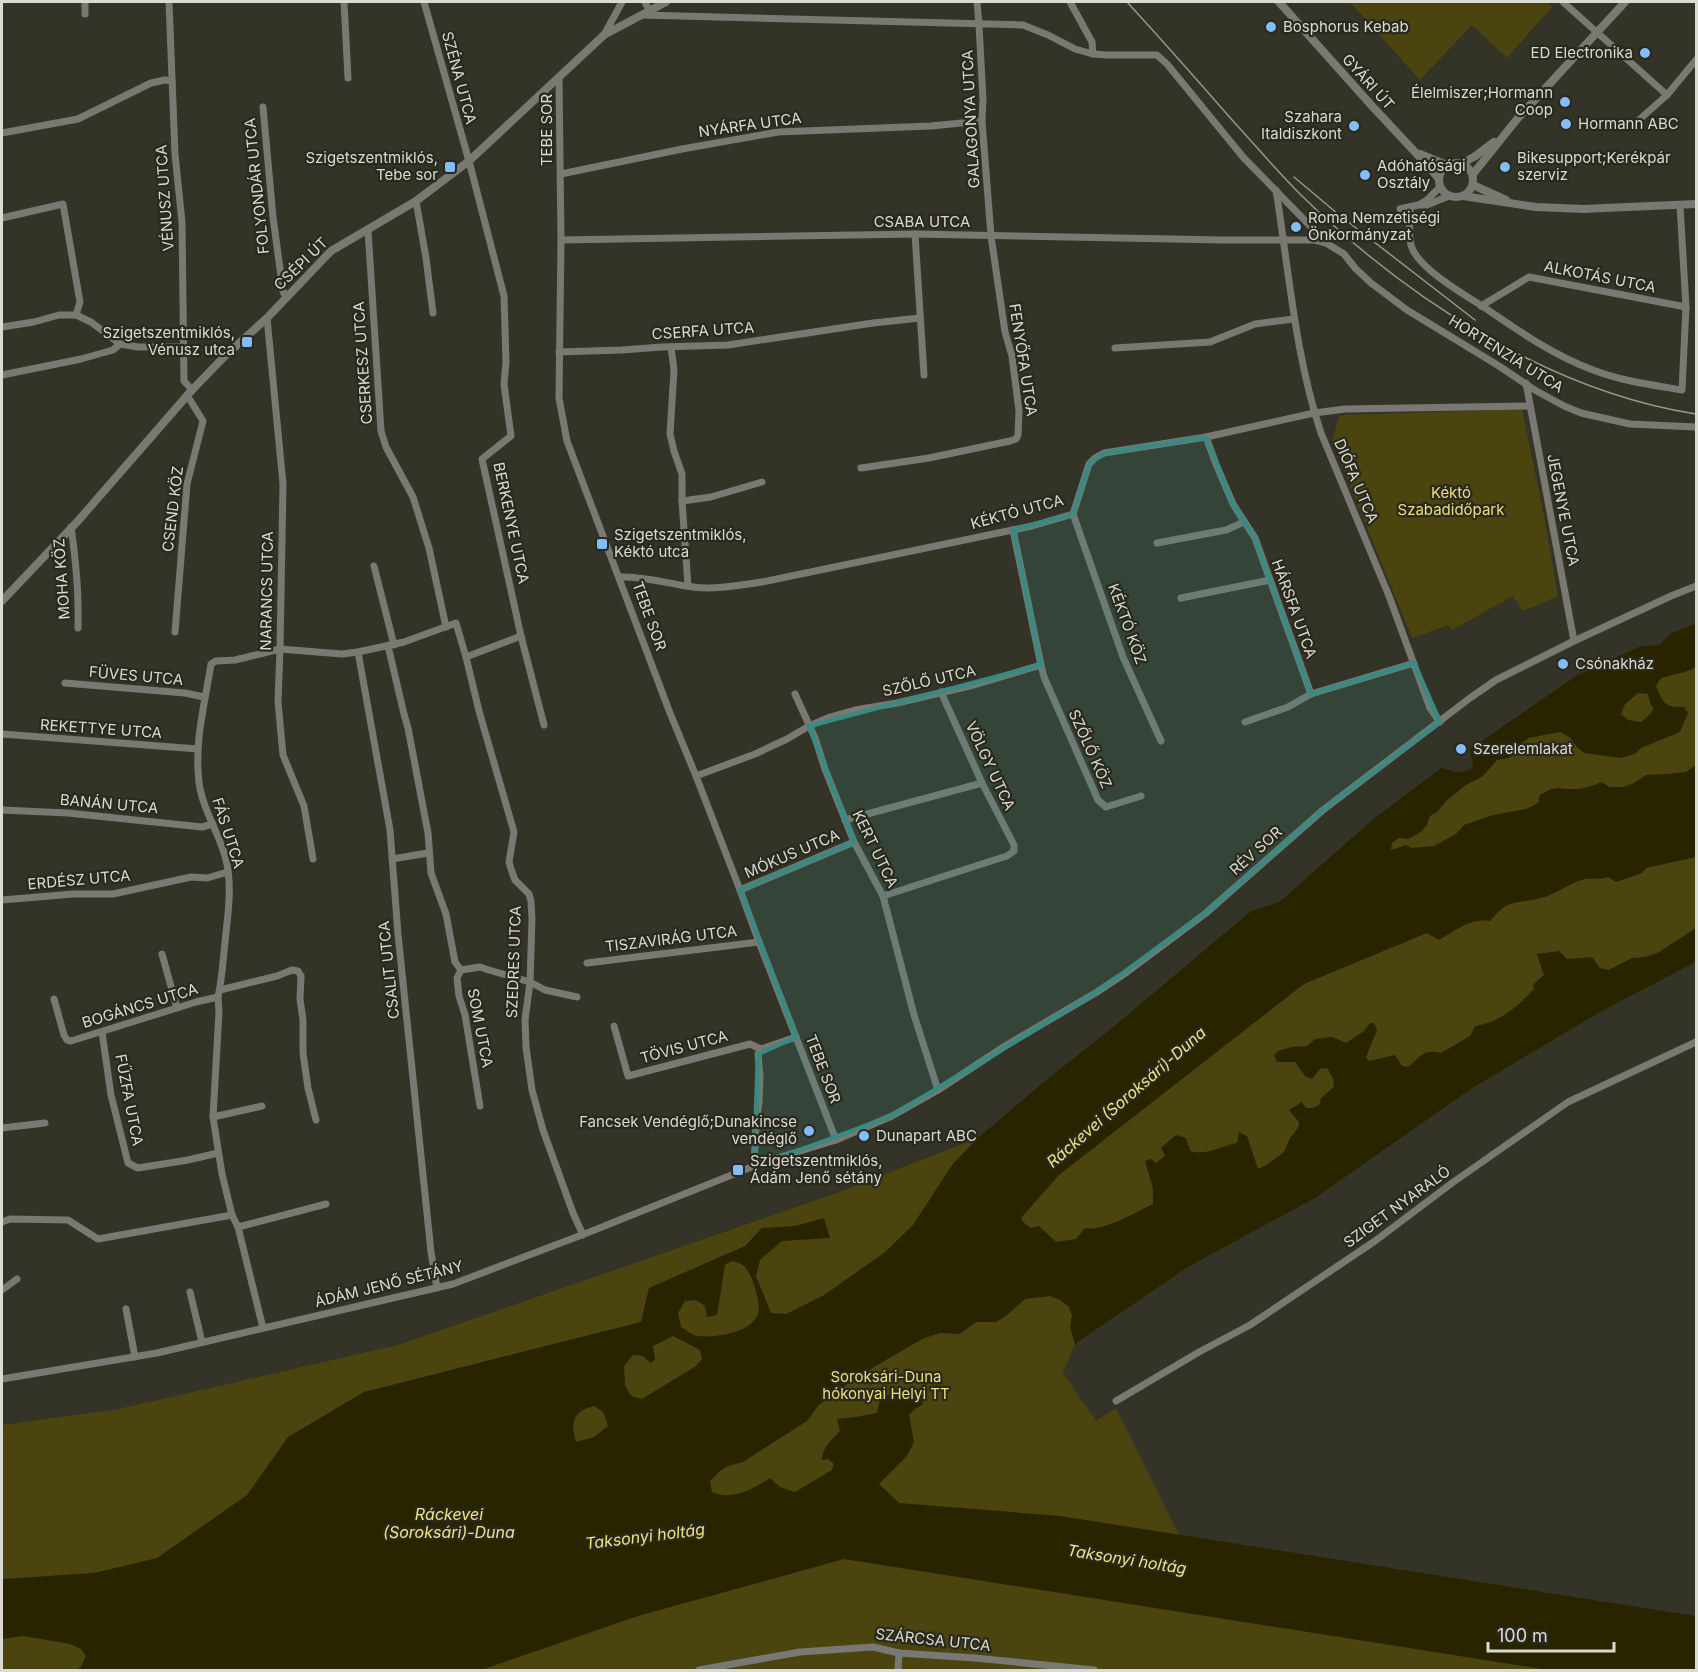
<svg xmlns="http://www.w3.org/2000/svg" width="1698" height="1672" viewBox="0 0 1698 1672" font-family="Inter,sans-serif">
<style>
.green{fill:#4b440f}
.water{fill:#292400;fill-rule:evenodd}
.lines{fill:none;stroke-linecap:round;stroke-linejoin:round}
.minor{stroke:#797872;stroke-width:7}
.tertiary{stroke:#797872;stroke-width:8}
.tram{stroke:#97968d;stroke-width:1.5}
.marked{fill:#388a82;fill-opacity:0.2;stroke:#388a82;stroke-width:4.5;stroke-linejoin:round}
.poi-dot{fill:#82bcfa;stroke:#2a291d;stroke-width:2}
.labels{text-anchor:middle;stroke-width:4.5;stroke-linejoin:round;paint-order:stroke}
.poi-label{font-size:15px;fill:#dbdad2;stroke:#2a291d;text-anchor:start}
.street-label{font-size:15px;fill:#dbdad2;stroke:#2a291d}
.park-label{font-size:15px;fill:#eddf7d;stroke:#2a291d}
.water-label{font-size:16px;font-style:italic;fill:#f1e381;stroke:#2a291d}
</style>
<rect width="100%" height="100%" fill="#343327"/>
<g class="green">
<polygon points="1350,2 1546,2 1552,7 1507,58 1472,25 1420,80"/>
<polygon points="1522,409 1545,521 1558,596 1523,611 1513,596 1452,630 1449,625 1412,638 1332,441 1339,417 1345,415"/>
<path d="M1696,623v339l-94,49 -128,76 -159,111 -127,69 -113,77 -12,29 33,48 20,-13 63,127 517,81v54h-1694v-245l117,-16 279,-64 436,-151 144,-56 63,-54 67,-53 143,-120 28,-9 92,-81 71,-54c10,5 20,8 31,0l-3,-18 107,-74 64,-29 18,-1 11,-11z"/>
</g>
<path class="water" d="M1696,623v44l-11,5 -24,6 -5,8c7,17 9,22 28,21l4,6 -8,19 -39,16 -6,6 -15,4 -36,-5 -7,-6 -8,-10 -9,-5 -31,6 -9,6 -3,8 -8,6 -12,2 -14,16 -17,9 -20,16 -9,11 -7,4 -3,9 -6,7 -13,7 -9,-1 -7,5 -1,7 15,-5 6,3 22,-2 22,-12 8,-9 29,-10 33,-6 12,-6 2,-8c17,-11 19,-5 38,-6 8,-1 16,-4 24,-7l7,5h14l11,-4 12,-8 21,-1 19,-2 10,-7v92l-50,11 -4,5 -26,9 -8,-5c-8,3 -15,1 -23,2 -16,4 -28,15 -44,19 -11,3 -23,3 -33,7 -7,3 -13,10 -18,16 -20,-3 -34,9 -51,19l-12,-7 -123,51 -245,191 -38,43 2,4 8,6 8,-2 17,16 20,-3 9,-11c19,4 50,-16 68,-24v-16l-8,-27 6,-2 5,4 9,-7 -4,-8 15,-13 10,3 4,13c17,5 31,-5 47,-8l2,-11 8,4 11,33 10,-5 16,-12 6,-14 8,-10 1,-6 -10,-12 13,-8 4,6h7l7,-4 1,-6 13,-11 -1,-9 -6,-10 -7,1 -8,10 -7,-3 -10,-14h-18l-3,-7 4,-4 14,-4 15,-1 8,-7 17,-2 14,6 18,-12 6,-8h4l3,7 -11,27 3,4 26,-6 7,11 6,1c13,-11 16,-18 33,-14l29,-17 5,-10c24,-3 42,-19 59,-37l-1,-4 11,-10 -7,-21 22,-3 8,8 25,-2 8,11 9,2 23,-12 14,-1 13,-5 37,-24v34l-94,49 -128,76 -159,111 -127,69 -113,77 -5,-17 2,-11 -3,-9 -9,-7 -10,-4 -25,3 -19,17 -10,6h-20l-16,12 -20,-1 -18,6 -48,28 -28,18 -27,20 -12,16 -64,41 -15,4 -8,5 -10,10 2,11c21,9 41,-3 58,-14l10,9 15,5 37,-22 2,-6 -6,-5 -6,1c0,-13 10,-20 18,-29l-3,-12 19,-2 21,-4 3,-13 15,-9 7,4 19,2 2,7 -8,5 -6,6 5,27 -7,14 -28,28 20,19 161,13 636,100v54h-147l-705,-111 -206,57 -157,54h-404l4,-3 5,-11 -5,-7 -11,-5 -46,-8 -22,3v-60l92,-6 63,-15 90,-63 41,-58 76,-45 277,-70 8,-34 96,-42 17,-18 33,-2 29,-8 6,20 -48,3 -22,19 -4,16 15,37 15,1 38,-19 60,-42 29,-28 39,-60 26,-27 63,-54 67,-53 143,-120 28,-9 92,-81 71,-54c10,5 20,8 31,0l-3,-18 107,-74 64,-29 18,-1 11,-11zM1638,693l10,1 3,12 3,2 -3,5 -10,9 -13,-2 -7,-6 4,-10zM732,1261c5,1 9,2 13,6 7,8 18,39 12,49 -8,17 -42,22 -60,20 -5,-1 -11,-6 -16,-9l-3,-14 7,-12 11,-1 9,6 2,11 10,-2 8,-50zM673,1336l27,14 2,9 -6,7 -54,33 -11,-3 -6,-11 -1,-19 9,-11 10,1 8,7 4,-4 -2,-13zM594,1406l9,6 5,14 -14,11 -18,5c-6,-19 -3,-31 18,-36z"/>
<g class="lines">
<g class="minor">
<polyline points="85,2 85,14"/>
<polyline points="169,2 175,154 182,222 184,381 192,390"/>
<polyline points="344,2 348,78"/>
<polyline points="424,2 469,161 504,296 506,362 504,384 511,436 482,459 521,636 544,725"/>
<polyline points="645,2 649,10"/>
<polyline points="1070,2 1092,42 1093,54"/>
<polyline points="1563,2 1667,95"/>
<polyline points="643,15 1023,25 1048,35 1075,49 1093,54 1107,55 1157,55 1167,64 1243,157 1325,241"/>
<polyline points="604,35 622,2"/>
<polyline points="559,78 561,240 559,398 567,441 670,713 696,776 740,890 759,942 836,1140"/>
<polyline points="263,107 273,217 283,291 286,298"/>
<polyline points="1640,119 1667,95 1696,60"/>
<polyline points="2,133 78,119 151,83 165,80 172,81"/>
<polyline points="561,174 682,149 778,132 931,126 982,121"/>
<path d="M1276,190c13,81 19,165 45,243l68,163 41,112 10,14"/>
<polyline points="416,201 426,258 433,313"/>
<polyline points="1420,204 1427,200 1440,187"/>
<path d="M1410,207c1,13 -3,29 2,41 8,21 51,46 70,58 35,24 71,49 111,64 28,11 60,15 89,20l4,-83 -6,-102"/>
<polyline points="1400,209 1418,205 1427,205 1449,196"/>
<polyline points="2,218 63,204 80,302 76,315"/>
<polyline points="368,230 381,431 386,447 413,497 429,548 446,627"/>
<polyline points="915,234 924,375"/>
<polyline points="561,240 915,234 1223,240 1315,240 1326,243 1344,254 1355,268 1371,283 1407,310 1499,366 1533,389 1564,406 1581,413 1630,424 1696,427"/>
<polyline points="1481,306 1529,277 1686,307"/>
<polyline points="267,318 283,484 280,649 278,702 283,755 304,806 313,859"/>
<polyline points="2,327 34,322 59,315 76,315 91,322 120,344 138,347 183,347"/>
<polyline points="671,347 674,370 670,434 674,451 682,474 682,501 688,586"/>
<polyline points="1115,348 1210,342 1255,324 1294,319"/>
<polyline points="559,352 622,350 662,347 728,345 873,323 920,318"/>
<polyline points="2,375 81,359 113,350 120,344"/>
<polyline points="1526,383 1574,641"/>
<polyline points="1206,437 1216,464 1233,504 1255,538 1311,694 1414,663"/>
<polyline points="861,468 929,458 1010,441 1016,439 1018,435 1019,411 1012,356 1005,332 991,236 982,121 983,99 979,25 977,2"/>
<polyline points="682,501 711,497 762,482"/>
<polyline points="1073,514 1123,657 1161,741"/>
<path d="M71,527c5,34 8,67 7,101"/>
<polyline points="1157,543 1226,530 1244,522"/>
<polyline points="374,566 394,645"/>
<path d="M620,577c25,-1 48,7 73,10 23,3 47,-2 69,-5l270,-56 41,-12 16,-50 6,-6 9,-5 102,-16 108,-24 31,-4 184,-3"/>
<polyline points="1181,598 1270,580"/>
<polyline points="175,632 187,484 203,421 187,395"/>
<polyline points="388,646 404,714 408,728 428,833 431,873 446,914 455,962 461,970 457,978 459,996 465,1015 480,1106"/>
<polyline points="358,652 390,830 398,934 431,1252 437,1288"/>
<polyline points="466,657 521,636"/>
<polyline points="1041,665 1044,677 1098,800 1106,807 1141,796"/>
<polyline points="65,683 185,693 204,697"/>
<polyline points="795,694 815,738 825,769 854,842 883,896 914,1015 938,1090"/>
<polyline points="1245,722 1288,707 1311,694"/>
<polyline points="2,734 198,749"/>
<polyline points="696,776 755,754 787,739 809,726 830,717 855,710 897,703 974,685 1041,665 1013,530"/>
<polyline points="2,810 68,813 202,827 213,824"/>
<polyline points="845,820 982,783"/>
<polyline points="392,859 428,853"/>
<polyline points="740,890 854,842"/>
<polyline points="883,896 988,862 1007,856 1014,851 1014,845 982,783 941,692"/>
<polyline points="2,900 73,894 113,894 191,877 207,878 228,872"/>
<polyline points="162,954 177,1008"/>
<polyline points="587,963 759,942"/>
<polyline points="461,970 480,967 489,970 530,982 545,990 577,997"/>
<polyline points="220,990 277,976 292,970 298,971 301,976 300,999 303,1020 303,1053 308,1088 316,1120"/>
<polyline points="54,999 64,1035 67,1040 71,1041 196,1002 218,997"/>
<polyline points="614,1026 628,1076 750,1044 761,1049"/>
<polyline points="102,1032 111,1095 128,1163 138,1168 188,1160 218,1153"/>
<polyline points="213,1117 262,1106"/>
<polyline points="2,1128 45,1123"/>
<polyline points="754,1167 756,1124 759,1102 760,1077 758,1054 761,1049 796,1037"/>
<polyline points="2,1222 10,1219 68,1220 98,1239 232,1215"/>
<polyline points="238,1227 326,1204"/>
<polyline points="2,1290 17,1279"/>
<polyline points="190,1292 202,1342"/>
<polyline points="126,1309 135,1357"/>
<path d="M263,1328l-25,-101 -6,-12 -10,-41 -9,-57 6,-105 -1,-15c4,-18 5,-36 7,-55 3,-29 8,-57 0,-86 -7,-25 -23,-48 -26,-74 -5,-40 6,-79 12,-118l5,-3 19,-1 45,-11 62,5 16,-2 46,-10 52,-19 10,34 13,54 35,121 -5,30 2,7 4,11 14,14 2,7 1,18 -2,63 -5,38 1,27 6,43 11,40 30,83 10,22"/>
<polyline points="2,1379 157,1353 453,1284 587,1233 764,1162 836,1140 892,1116 938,1090 1005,1046 1097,992 1127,972 1206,913 1323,810 1470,698 1496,680 1574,641 1671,596 1696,586"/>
<polyline points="1116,1401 1199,1352 1250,1325 1375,1241 1452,1183 1568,1102 1696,1042"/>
<polyline points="699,1670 800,1652 873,1647 899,1653 975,1658 1094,1670"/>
<polyline points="898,1670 899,1653"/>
</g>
<g class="tertiary">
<polyline points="1279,2 1372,106 1429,167 1439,179"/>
<polyline points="1420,154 1447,165"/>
<circle cx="1456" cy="180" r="17"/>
<polyline points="1462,163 1474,157 1494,142"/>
<polyline points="1473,174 1518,118 1625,2"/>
<polyline points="1473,185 1506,200"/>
<polyline points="1463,196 1536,207 1583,209 1696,204"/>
<polyline points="2,601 77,522 192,390 225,356 267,318 331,251 416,201 469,161 604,35 666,2"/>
</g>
<g class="tram">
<path d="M1127,2c36,39 71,79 106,119 22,24 44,50 68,74 105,103 248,196 395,219"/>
<polyline points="1294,177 1338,214 1475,320"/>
</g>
</g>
<path class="marked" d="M1206,437l27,67 22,34 56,156 103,-31 26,59 -117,88 -117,103 -109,79 -205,124 -138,51 4,-113 38,-17 -56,-147 114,-48 -45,-116 232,-61 -28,-135 60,-16 16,-50 15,-11z"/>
<g class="poi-dot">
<circle cx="1271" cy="27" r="6"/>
<circle cx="1645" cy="53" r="6"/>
<circle cx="1565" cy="102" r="6"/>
<circle cx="1566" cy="124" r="6"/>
<circle cx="1354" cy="126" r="6"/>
<rect x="444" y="161" width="12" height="12" rx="3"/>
<circle cx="1505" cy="167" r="6"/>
<circle cx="1365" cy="175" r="6"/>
<circle cx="1296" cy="227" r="6"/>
<rect x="241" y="336" width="12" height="12" rx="3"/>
<rect x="596" y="538" width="12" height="12" rx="3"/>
<circle cx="1563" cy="664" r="6"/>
<circle cx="1461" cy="749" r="6"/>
<circle cx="809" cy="1131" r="6"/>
<circle cx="864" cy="1136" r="6"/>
<rect x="732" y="1164" width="12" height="12" rx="3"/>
</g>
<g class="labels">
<g class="poi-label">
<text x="1283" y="32">Bosphorus Kebab</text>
<text x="1633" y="58" text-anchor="end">ED Electronika</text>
<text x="1553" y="98" text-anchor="end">Élelmiszer;Hormann<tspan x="1553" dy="17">Coop</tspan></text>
<text x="1342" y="122" text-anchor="end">Szahara<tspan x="1342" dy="17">Italdiszkont</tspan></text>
<text x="1578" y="129">Hormann ABC</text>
<text x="438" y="163" text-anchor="end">Szigetszentmiklós,<tspan x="438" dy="17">Tebe sor</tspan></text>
<text x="1517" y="163">Bikesupport;Kerékpár<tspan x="1517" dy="17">szerviz</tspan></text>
<text x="1377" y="171">Adóhatósági<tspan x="1377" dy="17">Osztály</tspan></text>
<text x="1308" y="223">Roma Nemzetiségi<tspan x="1308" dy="17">Önkormányzat</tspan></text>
<text x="235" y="338" text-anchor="end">Szigetszentmiklós,<tspan x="235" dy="17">Vénusz utca</tspan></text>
<text x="614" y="540">Szigetszentmiklós,<tspan x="614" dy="17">Kéktó utca</tspan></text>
<text x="1575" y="669">Csónakház</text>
<text x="1473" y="754">Szerelemlakat</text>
<text x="797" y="1127" text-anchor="end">Fancsek Vendéglő;Dunakincse<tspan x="797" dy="17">vendéglő</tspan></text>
<text x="876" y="1141">Dunapart ABC</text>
<text x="750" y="1166">Szigetszentmiklós,<tspan x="750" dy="17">Ádám Jenő sétány</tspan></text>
</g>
<g class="street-label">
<text transform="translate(459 78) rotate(75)" y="5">SZÉNA UTCA</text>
<text transform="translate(1368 82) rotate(48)" y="5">GYÁRI ÚT</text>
<text transform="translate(971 119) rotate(-93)" y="5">GALAGONYA UTCA</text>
<text transform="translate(750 125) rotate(-8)" y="5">NYÁRFA UTCA</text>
<text transform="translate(547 130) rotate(-90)" y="5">TEBE SOR</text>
<text transform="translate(257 186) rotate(-96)" y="5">FOLYONDÁR UTCA</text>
<text transform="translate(165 198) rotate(-94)" y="5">VÉNUSZ UTCA</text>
<text x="922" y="227">CSABA UTCA</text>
<text transform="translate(301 264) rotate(-44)" y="5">CSÉPI ÚT</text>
<text transform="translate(1600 277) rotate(11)" y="5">ALKOTÁS UTCA</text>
<text transform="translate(703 331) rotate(-4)" y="5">CSERFA UTCA</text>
<text transform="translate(1506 354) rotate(32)" y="5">HORTENZIA UTCA</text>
<text transform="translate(1023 360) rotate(81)" y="5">FENYŐFA UTCA</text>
<text transform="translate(363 363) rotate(-94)" y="5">CSERKESZ UTCA</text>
<text transform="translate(1356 481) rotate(67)" y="5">DIÓFA UTCA</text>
<text transform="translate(173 509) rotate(-83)" y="5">CSEND KÖZ</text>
<text transform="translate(1563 510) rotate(79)" y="5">JEGENYE UTCA</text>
<text transform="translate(1017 512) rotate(-15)" y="5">KÉKTÓ UTCA</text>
<text transform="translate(511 523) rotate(78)" y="5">BERKENYE UTCA</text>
<text transform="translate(62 579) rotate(-94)" y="5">MOHA KÖZ</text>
<text transform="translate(267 591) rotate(-89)" y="5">NARANCS UTCA</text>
<text transform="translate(1294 609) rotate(70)" y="5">HÁRSFA UTCA</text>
<text transform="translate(649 616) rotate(70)" y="5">TEBE SOR</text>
<text transform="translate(1127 624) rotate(70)" y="5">KÉKTÓ KÖZ</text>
<text transform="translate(136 676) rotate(5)" y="5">FÜVES UTCA</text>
<text transform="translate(929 681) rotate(-13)" y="5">SZŐLŐ UTCA</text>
<text transform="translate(101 729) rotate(4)" y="5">REKETTYE UTCA</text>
<text transform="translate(1090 749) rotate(66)" y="5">SZŐLŐ KÖZ</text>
<text transform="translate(990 766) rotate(65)" y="5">VÖLGY UTCA</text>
<text transform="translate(109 804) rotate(5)" y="5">BANÁN UTCA</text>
<text transform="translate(228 833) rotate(72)" y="5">FÁS UTCA</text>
<text transform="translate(875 849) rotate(64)" y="5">KERT UTCA</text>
<text transform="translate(1256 851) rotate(-42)" y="5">RÉV SOR</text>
<text transform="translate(792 854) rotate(-23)" y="5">MÓKUS UTCA</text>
<text transform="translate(79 880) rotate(-5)" y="5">ERDÉSZ UTCA</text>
<text transform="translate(671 939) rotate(-7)" y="5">TISZAVIRÁG UTCA</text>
<text transform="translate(514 962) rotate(-88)" y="5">SZEDRES UTCA</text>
<text transform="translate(389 970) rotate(-96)" y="5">CSALIT UTCA</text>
<text transform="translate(140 1006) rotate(-17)" y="5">BOGÁNCS UTCA</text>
<text transform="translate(480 1028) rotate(79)" y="5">SOM UTCA</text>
<text transform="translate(684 1047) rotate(-15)" y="5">TÖVIS UTCA</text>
<text transform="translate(823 1069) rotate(69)" y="5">TEBE SOR</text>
<text transform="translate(129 1100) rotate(79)" y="5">FŰZFA UTCA</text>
<text transform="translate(1397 1207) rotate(-36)" y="5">SZIGET NYARALÓ</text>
<text transform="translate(389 1284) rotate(-14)" y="5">ÁDÁM JENŐ SÉTÁNY</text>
<text transform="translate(933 1640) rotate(6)" y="5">SZÁRCSA UTCA</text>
</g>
<g class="park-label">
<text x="1451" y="498">Kéktó<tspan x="1451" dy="17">Szabadidőpark</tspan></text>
<text x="886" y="1382">Soroksári-Duna<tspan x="886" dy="17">hókonyai Helyi TT</tspan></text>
</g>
<g class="water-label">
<text transform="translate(1126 1097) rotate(-41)" y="6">Ráckevei (Soroksári)-Duna</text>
<text x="449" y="1520">Ráckevei<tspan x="449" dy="18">(Soroksári)-Duna</tspan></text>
<text transform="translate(645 1536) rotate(-7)" y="6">Taksonyi holtág</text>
<text transform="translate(1127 1559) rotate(9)" y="6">Taksonyi holtág</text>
</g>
</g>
<rect width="1698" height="1672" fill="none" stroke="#dbdad2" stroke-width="6"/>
<path d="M1488 1642v9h126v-9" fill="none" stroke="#dbdad2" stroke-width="3"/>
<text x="1497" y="1642" font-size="18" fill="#dbdad2" stroke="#2a291d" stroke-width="4.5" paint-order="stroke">100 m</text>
</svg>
